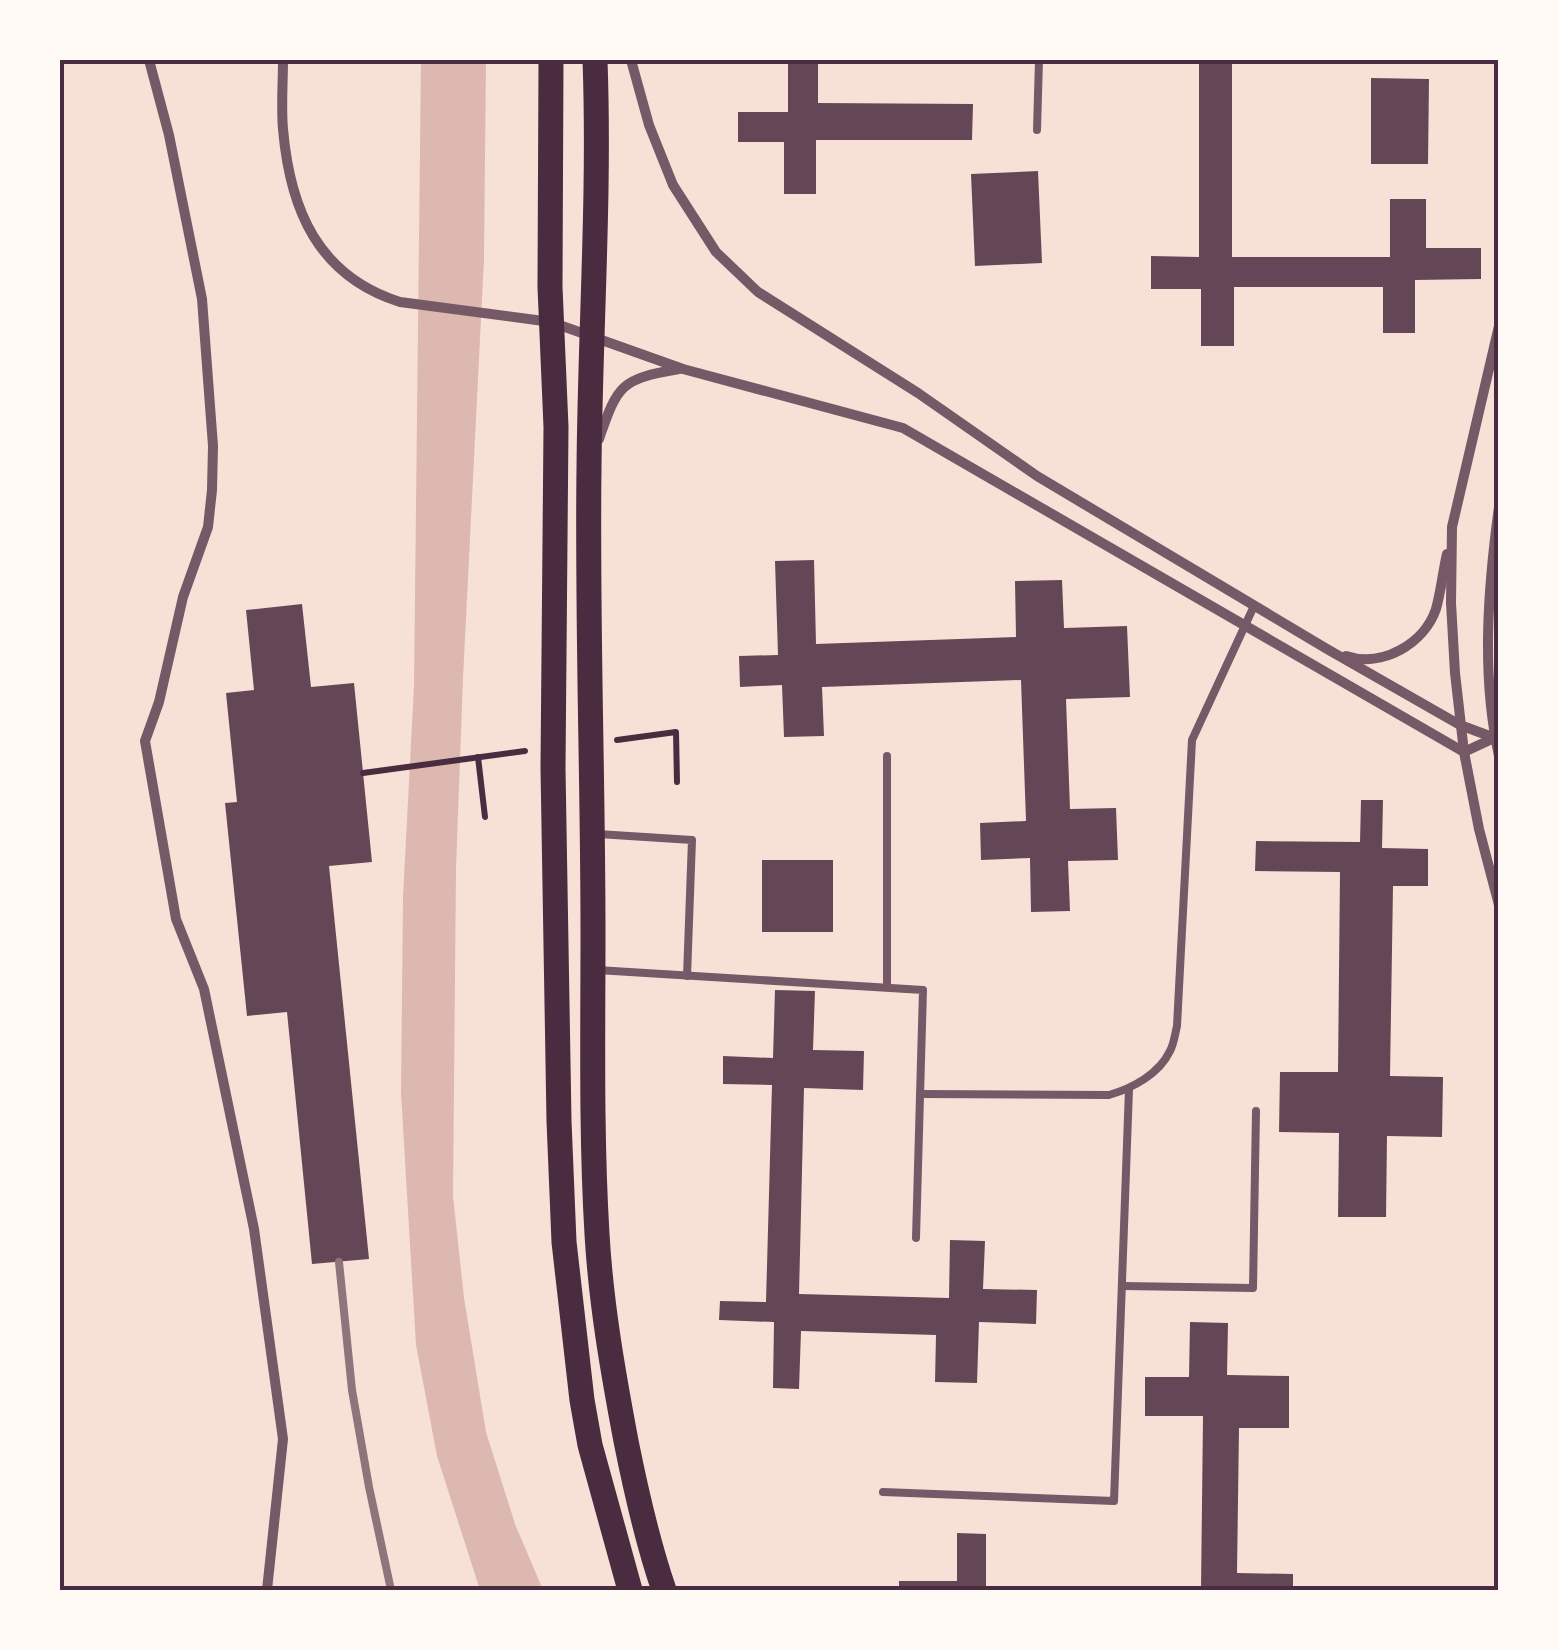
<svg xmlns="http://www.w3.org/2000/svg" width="1559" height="1650" viewBox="0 0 1559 1650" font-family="Signika,sans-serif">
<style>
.water{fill:#dcb8b0}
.building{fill:#644757}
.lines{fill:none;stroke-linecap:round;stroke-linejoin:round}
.path{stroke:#4a2c40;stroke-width:6}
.service{stroke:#755966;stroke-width:8}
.minor{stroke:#755966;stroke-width:10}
.primary{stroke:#4a2c40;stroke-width:25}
.rail{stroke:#8f747c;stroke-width:8}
.neatline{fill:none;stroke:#4a2c40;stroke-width:4}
</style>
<rect width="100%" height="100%" fill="#f7e1d7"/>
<polygon class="water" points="421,60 486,60 484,259 463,678 456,868 453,1196 464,1298 486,1432 515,1524 543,1590 480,1590 437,1456 416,1345 401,1093 403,897 414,686"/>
<g class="building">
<polygon points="788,60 818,60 818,103 973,104 972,140 816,140 816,194 784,194 784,142 738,142 738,112 788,112"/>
<polygon points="1199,60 1232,60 1232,257 1390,257 1390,199 1426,199 1426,248 1481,248 1481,279 1415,280 1415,333 1383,333 1383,287 1234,287 1234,346 1201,346 1201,289 1151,289 1151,256 1199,257"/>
<polygon points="1371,78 1429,79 1428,164 1371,164"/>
<polygon points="1038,171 1042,263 975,266 971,174"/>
<polygon points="814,560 816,644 1016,637 1015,581 1062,580 1064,628 1127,626 1130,697 1066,699 1070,809 1116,808 1118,860 1068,861 1070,911 1031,912 1030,858 981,860 980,823 1026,821 1021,680 822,687 824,736 784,737 782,685 740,687 739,656 778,655 775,561"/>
<polygon points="302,604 311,687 354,683 372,862 329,866 369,1259 312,1264 287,1012 247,1016 225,803 237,802 226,693 254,690 246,610"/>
<polygon points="1361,800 1383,800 1382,848 1428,849 1428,886 1393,886 1390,1076 1443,1077 1442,1137 1387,1136 1386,1217 1338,1217 1339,1133 1279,1132 1280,1072 1338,1072 1340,872 1255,871 1256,841 1360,842"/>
<rect x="762" y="860" width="71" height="72"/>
<polygon points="775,990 815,991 813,1050 864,1051 863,1090 804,1088 799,1294 949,1298 950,1240 985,1241 983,1289 1037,1290 1036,1324 979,1322 977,1383 935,1382 936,1335 801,1331 799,1389 773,1388 774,1322 719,1320 720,1301 766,1302 772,1085 723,1084 723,1056 773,1058"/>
<polygon points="1190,1322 1228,1323 1227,1375 1289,1376 1289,1428 1239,1428 1237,1573 1293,1574 1293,1590 1201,1590 1203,1416 1145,1416 1145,1377 1189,1377"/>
<polygon points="957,1533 986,1534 986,1590 899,1590 899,1581 957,1581"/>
</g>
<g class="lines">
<g class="path">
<polyline points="617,740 676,732 677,782"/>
<polyline points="478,757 485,817"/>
<polyline points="363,773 525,751"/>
</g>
<g class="service">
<polyline points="1037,130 1039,60"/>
<polyline points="598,834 692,840 687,976"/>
<polyline points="597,970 923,990 916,1238"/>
<polyline points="887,987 887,756"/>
<path d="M920,1094l189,1c24,-7 50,-21 61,-44 4,-7 5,-17 7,-25l15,-286 62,-134"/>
<polyline points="1123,1286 1253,1288 1256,1111"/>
<polyline points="883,1492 1114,1501 1129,1089"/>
</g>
<g class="minor">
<polyline points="149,60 169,135 202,299 213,446 212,490 208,527 183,597 159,702 145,741 176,919 204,989 254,1229 283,1439 267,1590"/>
<path d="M283,60c0,23 -2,47 0,69 7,81 35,147 117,173l151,20 132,47 220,59 561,324"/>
<polyline points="631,60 649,125 673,185 716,252 758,292 918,393 1037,476 1327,649 1460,725 1495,738"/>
<polyline points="1499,326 1452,527 1451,603 1455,673 1464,752 1479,829 1499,905"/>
<path d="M599,439c19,-55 22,-60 80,-70"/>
<path d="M1499,507c-11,81 -18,168 0,249"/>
<path d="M1346,656c36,12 78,-12 90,-47 5,-18 7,-38 11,-55"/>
<polyline points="1464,752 1494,738"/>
</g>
<g class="primary">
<polyline points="551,60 550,287 556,427 553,768 559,1121 564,1242 582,1400 590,1445 630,1590"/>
<path d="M595,60c5,137 -5,273 -6,409 -2,155 4,309 4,464 0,100 -2,201 4,301 4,70 16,138 29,207 10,50 21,100 38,149"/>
</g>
<polyline class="rail" points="339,1262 352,1390 369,1487 391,1590"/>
</g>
<rect width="1559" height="1650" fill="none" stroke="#fffaf5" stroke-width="125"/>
<rect x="62" y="62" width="1434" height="1526" class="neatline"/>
</svg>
